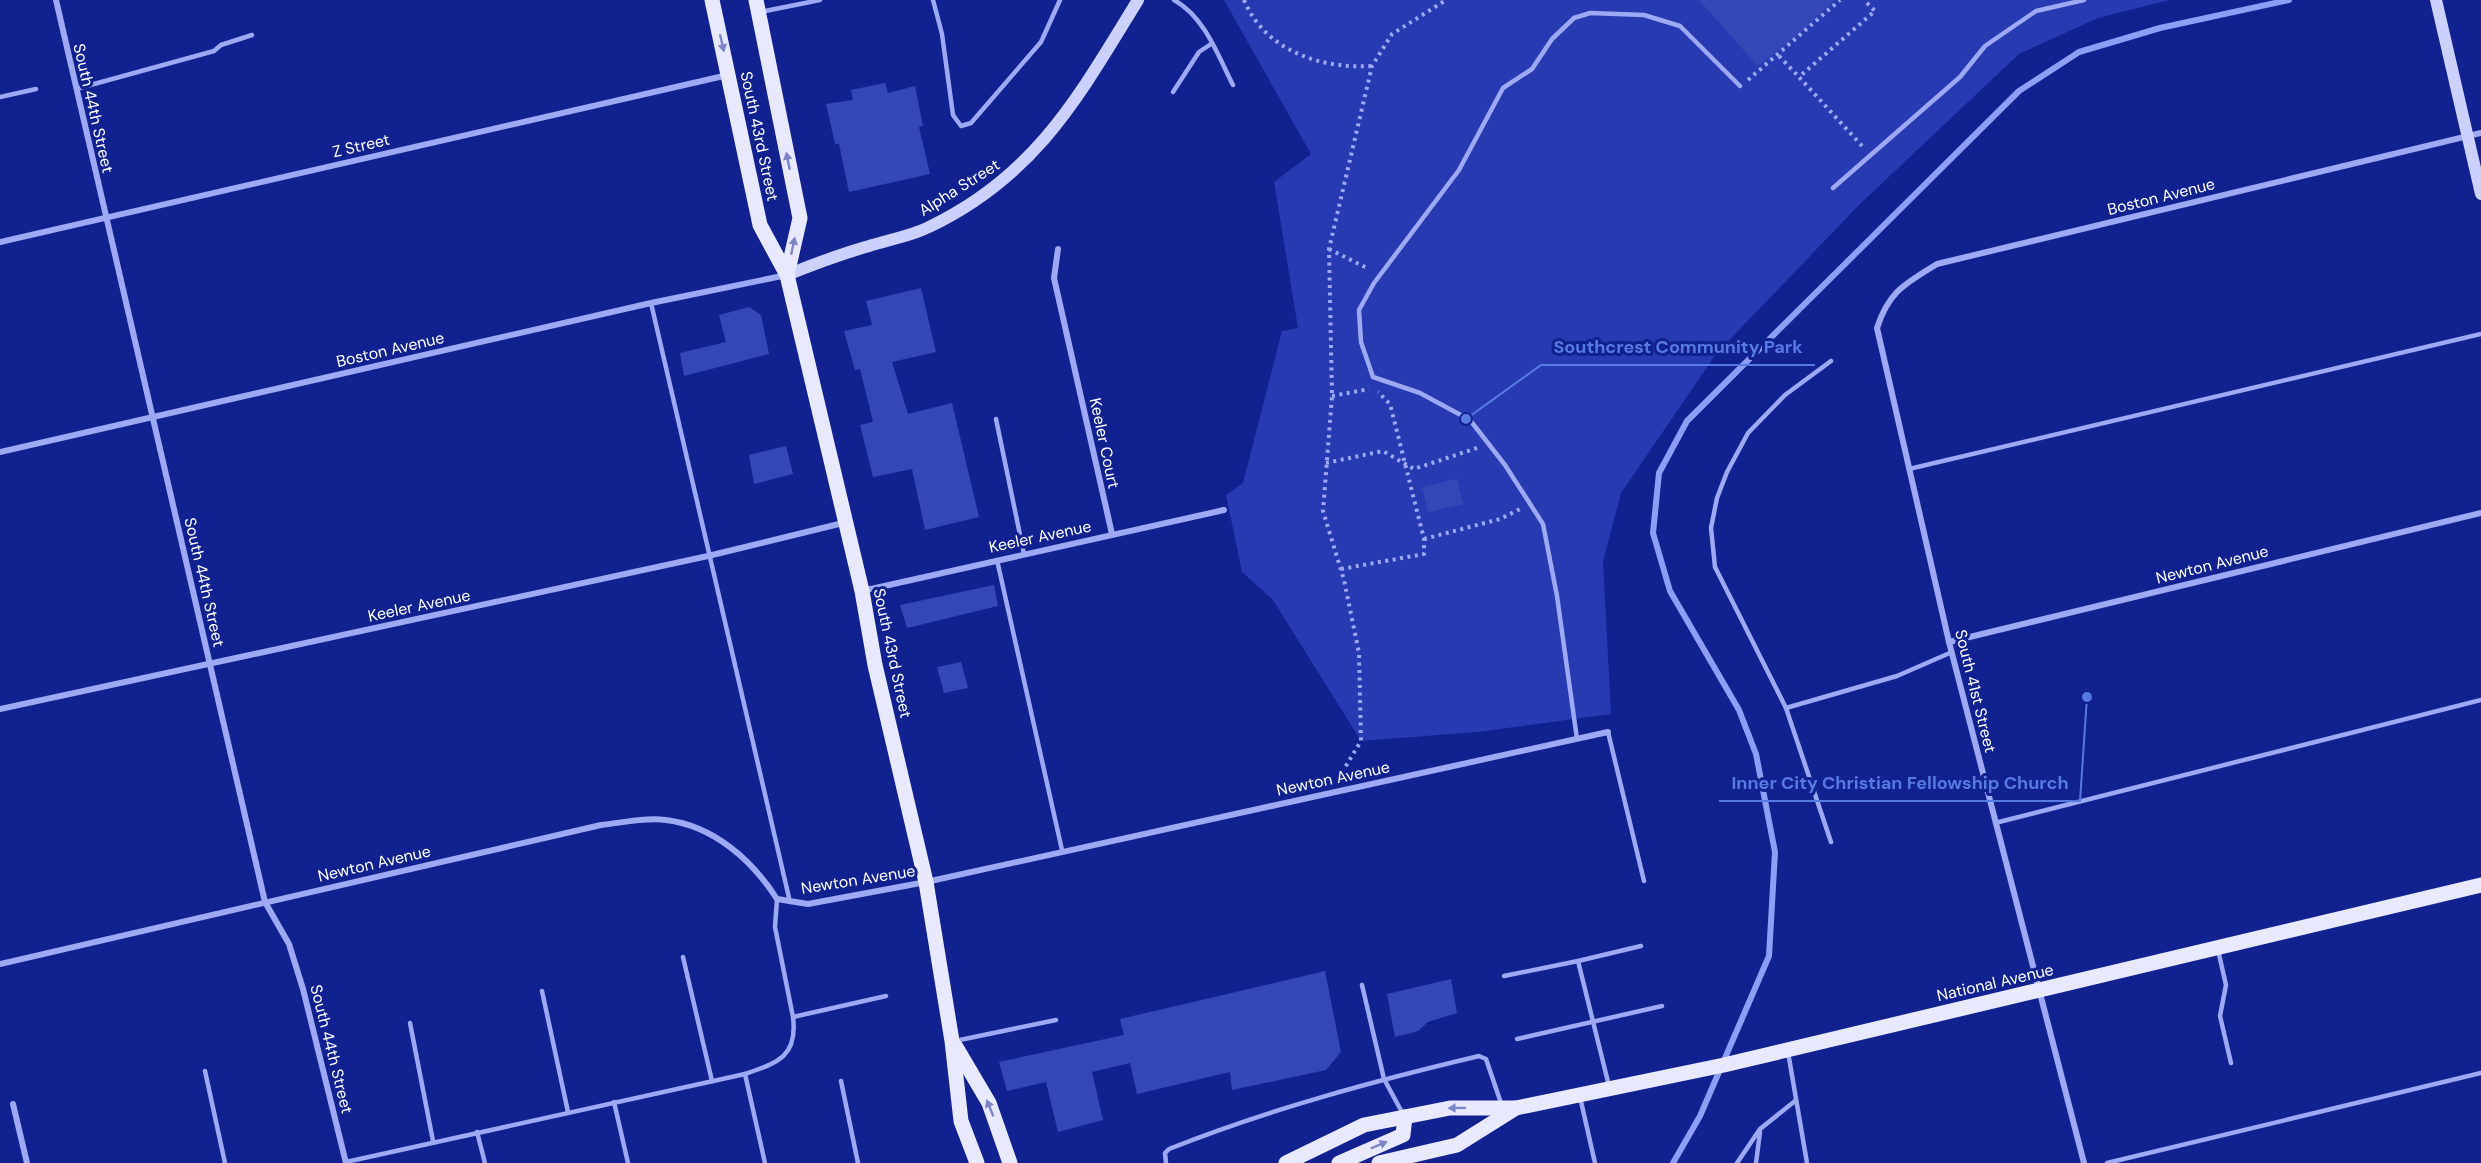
<svg xmlns="http://www.w3.org/2000/svg" width="2481" height="1163" viewBox="0 0 2481 1163" font-family="'DM Sans',sans-serif">
<style>
.green{fill:#273ab1}
.lines{fill:none;stroke-linecap:round;stroke-linejoin:round}
.stream{stroke:#8e9ef5;stroke-width:6}
.building{fill:#3547b7}
.path{stroke:#9da9f2;stroke-width:4;stroke-dasharray:3 4.5;stroke-linecap:butt}
.lane{stroke:#9da9f2;stroke-width:4.5}
.street{stroke:#9da9f2;stroke-width:6}
.secondary{stroke:#cbd1fc;stroke-width:12}
.primary{stroke:#e8e9ff;stroke-width:15}
.oneway{fill:#7d85c8}
.labels{text-anchor:middle;stroke-width:6;stroke-linejoin:round;paint-order:stroke}
.street-label{font-size:16px;fill:#fff;stroke:#122190}
.leader{fill:none;stroke:#567ae2;stroke-width:2}
.callout-dot{fill:#567ae2;stroke:#122190;stroke-width:2}
.callout-label{font-size:18px;text-anchor:middle;font-weight:bold;fill:#567ae2;stroke:#122190;stroke-width:6;stroke-linejoin:round;paint-order:stroke}
</style>
<rect width="100%" height="100%" fill="#122190"/>
<polygon class="green" points="1224,0 2170,0 2098,18 2019,54 1859,205 1716,354 1621,493 1603,562 1611,714 1477,732 1361,741 1273,600 1242,572 1226,495 1243,483 1282,331 1298,328 1274,182 1311,154"/>
<g class="lines">
<polyline class="stream" points="1673,1163 1700,1116 1769,956 1775,852 1756,754 1739,710 1670,591 1653,533 1659,473 1687,421 2019,91 2079,52 2160,28 2289,0"/>
</g>
<g class="building">
<polygon points="1699,0 1835,0 1797,36 1758,66"/>
<polygon points="885,83 888,93 915,86 923,126 919,127 930,174 849,192 839,144 835,144 826,104 853,100 851,90"/>
<polygon points="921,288 936,352 892,362 908,414 952,403 979,517 925,530 912,469 873,477 860,425 873,422 860,369 855,370 844,331 872,325 866,301"/>
<polygon points="749,307 761,315 769,354 684,376 680,353 726,342 719,315"/>
<polygon points="786,446 793,474 754,484 749,455"/>
<polygon points="1457,479 1463,504 1428,512 1422,487"/>
<polygon points="994,585 998,606 907,628 900,605"/>
<polygon points="961,662 968,688 944,693 937,667"/>
<polygon points="1325,971 1341,1052 1326,1070 1232,1090 1230,1072 1137,1094 1130,1063 1092,1072 1103,1120 1058,1132 1046,1082 1007,1091 999,1062 1124,1035 1120,1019"/>
<polygon points="1451,979 1457,1013 1428,1022 1418,1031 1395,1037 1387,994"/>
</g>
<g class="lines">
<g class="path">
<path d="M1244,0c21,51 77,69 128,66"/>
<polyline points="1779,56 1799,77"/>
<polyline points="1748,80 1840,0"/>
<polyline points="1862,146 1799,77 1875,11 1864,0"/>
<polyline points="1329,249 1369,269"/>
<polyline points="1332,396 1369,389"/>
<polyline points="1326,463 1383,451 1414,469 1477,448"/>
<polyline points="1424,539 1500,519 1520,509"/>
<polyline points="1341,569 1424,554 1424,539 1390,404 1378,392"/>
<polyline points="1338,779 1361,741 1359,653 1344,580 1323,511 1332,396 1329,249 1372,66 1392,34 1446,0"/>
</g>
<g class="lane">
<polyline points="933,0 942,34 953,115 961,126 971,123 1041,42 1060,0"/>
<path d="M1174,0c31,17 44,56 59,85"/>
<polyline points="760,12 820,0"/>
<polyline points="76,89 214,51 221,45 252,35"/>
<polyline points="1173,92 1199,52 1211,44"/>
<polyline points="0,97 36,89"/>
<polyline points="1833,188 1960,77 1985,46 2036,11 2084,0"/>
<polyline points="651,303 790,902"/>
<polyline points="996,419 1024,554"/>
<polyline points="1909,469 2481,334"/>
<polyline points="997,560 1062,850"/>
<polyline points="1786,708 1715,567 1711,528 1717,498 1727,472 1748,433 1785,395 1831,361"/>
<polyline points="1608,732 1644,881"/>
<polyline points="1577,739 1557,596 1543,524 1505,465 1470,420 1420,393 1373,377 1361,342 1359,310 1374,283 1459,170 1503,88 1532,69 1552,39 1574,18 1590,13 1644,15 1680,26 1740,86"/>
<polyline points="1995,823 2481,700"/>
<polyline points="1831,842 1786,708 1897,676 1952,652"/>
<polyline points="777,899 775,927 793,1017 886,996"/>
<polyline points="2218,950 2226,985 2220,1016 2231,1063"/>
<polyline points="683,957 712,1081"/>
<polyline points="1504,976 1578,961"/>
<polyline points="1362,985 1384,1079 1403,1114"/>
<polyline points="542,991 568,1112"/>
<polyline points="410,1023 433,1141"/>
<polyline points="1517,1039 1662,1006"/>
<polyline points="955,1041 1056,1020"/>
<polyline points="1788,1052 1807,1163"/>
<polyline points="205,1071 225,1163"/>
<polyline points="841,1081 858,1163"/>
<polyline points="1609,1086 1578,961 1641,946"/>
<polyline points="1580,1097 1595,1163"/>
<polyline points="614,1102 628,1163"/>
<polyline points="477,1132 485,1163"/>
<polyline points="346,1162 745,1074"/>
<path d="M765,1163l-20,-89c32,-11 53,-17 48,-57"/>
<path d="M1166,1163l-1,-10 4,-4c101,-40 205,-68 310,-93l7,3 16,47"/>
<polyline points="1737,1163 1760,1129 1795,1101"/>
<polyline points="1756,1163 1760,1132"/>
<polyline points="2107,1163 2481,1073"/>
</g>
<g class="street">
<polyline points="56,0 265,902 289,944 303,989 346,1163"/>
<polyline points="0,242 728,75"/>
<polyline points="1058,249 1054,278 1112,534"/>
<polyline points="0,452 651,303 787,275"/>
<polyline points="862,591 1224,510"/>
<polyline points="1949,642 2481,513"/>
<polyline points="0,709 708,556 843,523"/>
<path d="M0,964l601,-139c20,-2 45,-8 65,-5 48,6 86,40 111,79l31,5 118,-22 682,-150"/>
<polyline points="13,1104 27,1163"/>
<path d="M2084,1163l-135,-521 -72,-314c12,-37 28,-44 60,-64l544,-131"/>
</g>
<g class="secondary">
<polyline points="2436,0 2481,194"/>
<path d="M787,275c27,-11 54,-21 82,-29 19,-6 42,-10 60,-19 107,-51 150,-131 209,-227"/>
</g>
<g class="primary">
<polyline points="712,0 760,225 787,275 862,591 875,665 926,882 952,1041 961,1121 977,1163"/>
<polyline points="756,0 800,218 787,275"/>
<polyline points="956,1047 989,1103 1010,1163"/>
<polyline points="1286,1163 1364,1125 1450,1108 1516,1108 1724,1065 2481,885"/>
<polyline points="1339,1163 1403,1135 1405,1117"/>
<polyline points="1379,1163 1457,1145 1516,1108"/>
</g>
</g>
<defs><path id="oneway-solid" d="M-6-.8H1V-3.2L6.5 0L1 3.2V.8H-6Z" transform="scale(1.5)"/></defs>
<g class="oneway">
<use href="#oneway-solid" transform="translate(722 43) rotate(77)"/>
<use href="#oneway-solid" transform="translate(788 161) rotate(-101)"/>
<use href="#oneway-solid" transform="translate(793 246) rotate(-78)"/>
<use href="#oneway-solid" transform="translate(990 1108) rotate(-112)"/>
<use href="#oneway-solid" transform="translate(1457 1108) rotate(179)"/>
<use href="#oneway-solid" transform="translate(1379 1145) rotate(-23)"/>
</g>
<g class="labels">
<g class="street-label">
<text transform="translate(94 108) rotate(77)" y="6">South 44th Street</text>
<text transform="translate(760 136) rotate(78)" y="6">South 43rd Street</text>
<text transform="translate(361 145) rotate(-13)" y="6">Z Street</text>
<text transform="translate(959 187) rotate(-32)" y="6">Alpha Street</text>
<text transform="translate(2161 196) rotate(-14)" y="6">Boston Avenue</text>
<text transform="translate(390 349) rotate(-13)" y="6">Boston Avenue</text>
<text transform="translate(1105 443) rotate(78)" y="6">Keeler Court</text>
<text transform="translate(1040 536) rotate(-12)" y="6">Keeler Avenue</text>
<text transform="translate(2212 564) rotate(-14)" y="6">Newton Avenue</text>
<text transform="translate(205 582) rotate(77)" y="6">South 44th Street</text>
<text transform="translate(419 605) rotate(-12)" y="6">Keeler Avenue</text>
<text transform="translate(893 653) rotate(78)" y="6">South 43rd Street</text>
<text transform="translate(1976 691) rotate(76)" y="6">South 41st Street</text>
<text transform="translate(1333 778) rotate(-12)" y="6">Newton Avenue</text>
<text transform="translate(374 863) rotate(-13)" y="6">Newton Avenue</text>
<text transform="translate(858 879) rotate(-9)" y="6">Newton Avenue</text>
<text transform="translate(1995 982) rotate(-13)" y="6">National Avenue</text>
<text transform="translate(332 1049) rotate(76)" y="6">South 44th Street</text>
</g>
</g>
<path class="leader" d="M1466 419L1541 365H1815M2087 697L2080 801H1719"/>
<g class="callout-dot">
<circle cx="1466" cy="419" r="6"/>
<circle cx="2087" cy="697" r="6"/>
</g>
<g class="callout-label">
<text x="1678" y="353">Southcrest Community Park</text>
<text x="1900" y="789">Inner City Christian Fellowship Church</text>
</g>
</svg>
